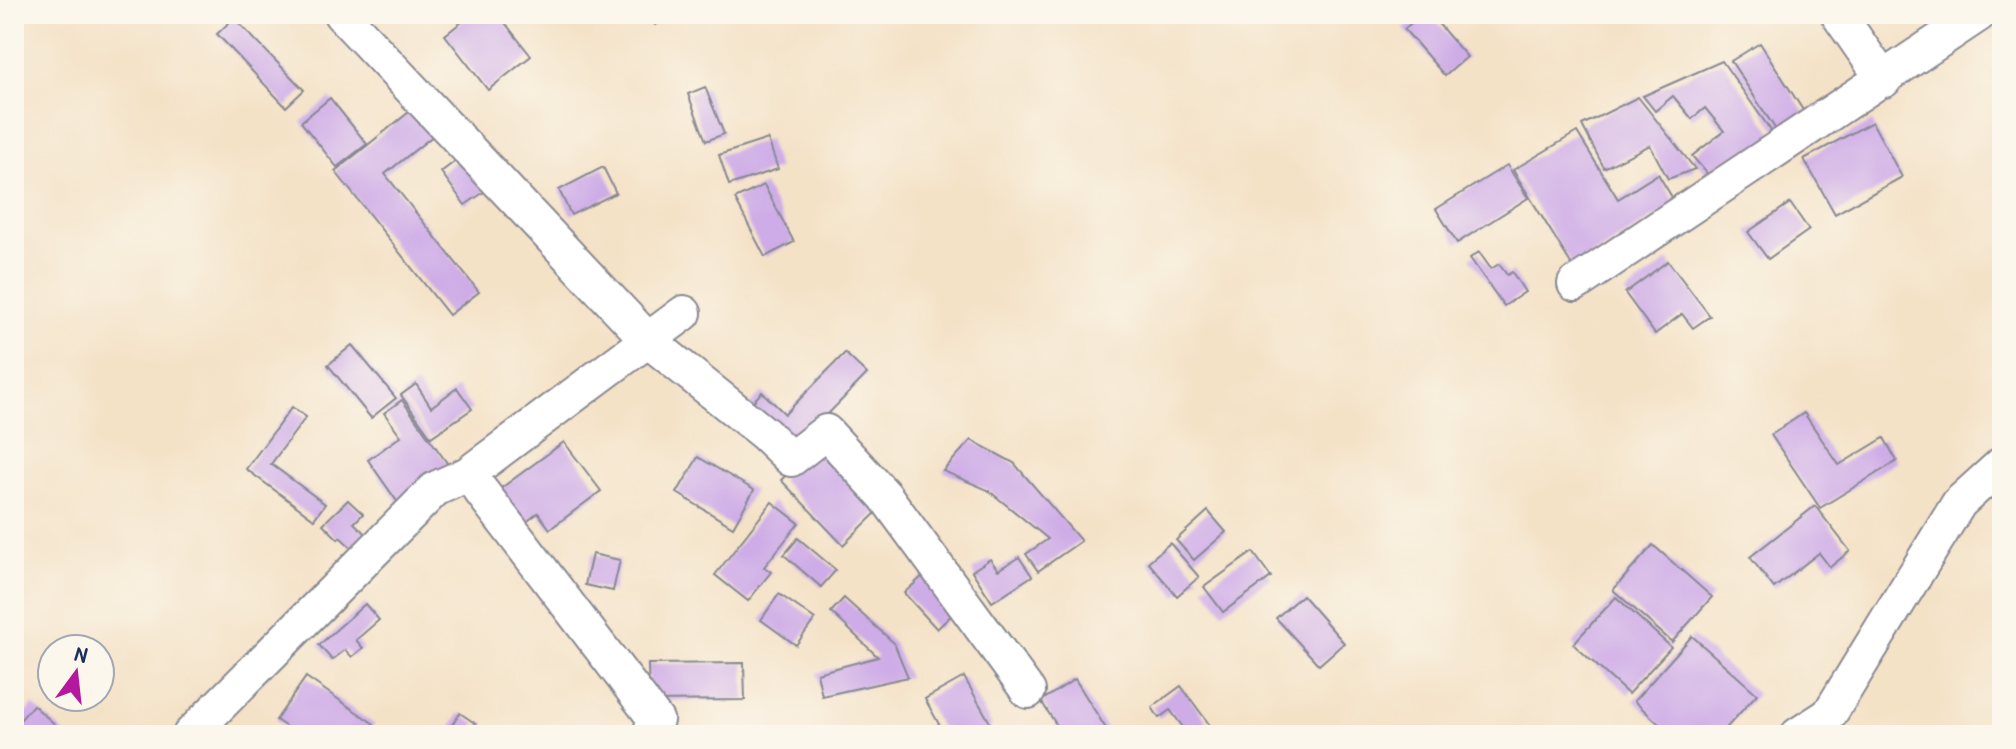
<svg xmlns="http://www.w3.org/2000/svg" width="2016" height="749" viewBox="0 0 2016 749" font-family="'Patrick Hand',sans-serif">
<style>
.building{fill:#ceace7}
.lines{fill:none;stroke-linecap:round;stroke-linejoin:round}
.street-casing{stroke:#888892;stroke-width:38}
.street{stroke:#fff;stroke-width:34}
</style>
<rect width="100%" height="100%" fill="#fbf7ec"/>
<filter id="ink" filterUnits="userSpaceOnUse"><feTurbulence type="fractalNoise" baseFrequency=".0125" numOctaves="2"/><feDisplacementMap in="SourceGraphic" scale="16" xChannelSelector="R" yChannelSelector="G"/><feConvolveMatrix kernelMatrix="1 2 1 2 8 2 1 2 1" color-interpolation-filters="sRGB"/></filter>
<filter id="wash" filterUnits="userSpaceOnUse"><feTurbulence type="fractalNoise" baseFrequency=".006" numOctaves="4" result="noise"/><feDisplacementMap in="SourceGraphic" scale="32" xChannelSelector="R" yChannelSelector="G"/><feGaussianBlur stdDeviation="1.8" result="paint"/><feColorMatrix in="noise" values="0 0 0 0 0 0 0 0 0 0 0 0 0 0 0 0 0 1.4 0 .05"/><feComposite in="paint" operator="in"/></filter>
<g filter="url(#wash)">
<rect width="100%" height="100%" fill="#f4e2c7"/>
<g id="blocks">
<g class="building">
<polygon points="472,14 498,14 531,56 488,90 445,35"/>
<polygon points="649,14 675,14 655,25"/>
<polygon points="1422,14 1430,14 1467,57 1445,76 1404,29"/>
<polygon points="234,18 304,90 286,107 217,34"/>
<polygon points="1760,43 1808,118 1780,136 1731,61"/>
<polygon points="1722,61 1779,142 1717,185 1692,156 1724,131 1705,108 1692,119 1673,96 1655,111 1643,96"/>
<polygon points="705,87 724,134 706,141 688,94"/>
<polygon points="1638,97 1695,169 1668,179 1650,145 1604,168 1582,125"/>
<polygon points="330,98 367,144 337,167 301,122"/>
<polygon points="418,105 439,131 385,174 479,292 449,315 335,171"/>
<polygon points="1872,122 1902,177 1835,214 1804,159"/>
<polygon points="1577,132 1618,199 1658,174 1676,204 1573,267 1513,170"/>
<polygon points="768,139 778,169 729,185 719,155"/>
<polygon points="462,156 487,190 465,205 441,172"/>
<polygon points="1507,165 1528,198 1457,243 1436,209"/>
<polygon points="603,167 616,193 571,215 559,190"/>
<polygon points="764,185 794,242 765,257 735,199"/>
<polygon points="1790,203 1809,230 1768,259 1748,232"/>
<polygon points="1479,252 1491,269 1499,264 1507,275 1512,272 1525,292 1504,306 1470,258"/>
<polygon points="1668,261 1710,316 1693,328 1682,314 1655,334 1625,293"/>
<polygon points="352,345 396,398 371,418 328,365"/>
<polygon points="845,353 867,374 791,452 746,409 762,392 785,414"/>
<polygon points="416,384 431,407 457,388 472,409 431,437 401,395"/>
<polygon points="402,400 452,470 401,507 368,460 401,436 384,413"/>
<polygon points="292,407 306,417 271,464 325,504 314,519 246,469"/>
<polygon points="1804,413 1839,465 1884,438 1897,461 1820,508 1771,435"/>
<polygon points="971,440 1014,463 1081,541 1038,571 1026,554 1048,539 988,490 943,471"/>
<polygon points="564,442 601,491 550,529 538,513 525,523 500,489"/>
<polygon points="820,442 882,507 843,545 781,480"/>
<polygon points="698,457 754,490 733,527 677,493"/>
<polygon points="348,500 363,514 354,523 366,534 352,548 340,537 338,539 323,524"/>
<polygon points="772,502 799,523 764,567 771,572 748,601 715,575"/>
<polygon points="1815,506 1850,551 1830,567 1819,553 1774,588 1750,557"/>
<polygon points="1208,511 1226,532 1194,560 1176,540"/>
<polygon points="798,538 836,570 821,587 784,555"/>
<polygon points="1170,543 1199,577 1177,596 1148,562"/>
<polygon points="1653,545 1712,597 1672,642 1613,590"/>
<polygon points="1253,552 1271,577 1223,612 1204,587"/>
<polygon points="592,554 620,560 613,591 585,585"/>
<polygon points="1019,557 1032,576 992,602 972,571 990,559 998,570"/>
<polygon points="925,574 958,609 937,629 904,593"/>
<polygon points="779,594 815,619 796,645 761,620"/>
<polygon points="1302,595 1344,643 1319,665 1276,618"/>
<polygon points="1616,597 1671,647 1628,694 1573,644"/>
<polygon points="844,598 894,643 908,677 822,696 817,673 878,657 831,612"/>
<polygon points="365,604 379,620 356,640 363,648 352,657 345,650 332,660 319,645"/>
<polygon points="1692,636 1757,694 1720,735 1671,735 1634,701"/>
<polygon points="744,663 745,700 649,701 648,664"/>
<polygon points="306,677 374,724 367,735 298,735 276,720"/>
<polygon points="964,677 992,726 976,735 945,735 925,699"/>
<polygon points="1075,679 1110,735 1063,735 1041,701"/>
<polygon points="1181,686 1217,735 1189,735 1170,710 1159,718 1152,707"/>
<polygon points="33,705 67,735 14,735 14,727"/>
<polygon points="460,713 476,724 469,735 445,735"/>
</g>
</g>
</g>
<g filter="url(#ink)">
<use href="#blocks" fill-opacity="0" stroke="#888892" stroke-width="2"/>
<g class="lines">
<g class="street-casing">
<g id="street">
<polyline points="341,14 649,341 765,434 791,459 826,432 885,496 1028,691"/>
<polyline points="1838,14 1884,80"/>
<polyline points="1575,284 1979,14"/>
<polyline points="468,474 656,720 649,735"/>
<polyline points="190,735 435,489 468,474 684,313"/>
<polyline points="1798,735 1829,715 1959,503 2002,464"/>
</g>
</g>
<use href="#street" class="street"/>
</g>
</g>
<rect width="2016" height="749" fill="none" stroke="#fbf7ec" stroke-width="48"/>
<g transform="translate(76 673) rotate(15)"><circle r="38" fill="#fbf7ec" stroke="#a1a7b3" stroke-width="2"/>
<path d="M0-6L14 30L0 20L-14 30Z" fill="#b5179e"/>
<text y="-12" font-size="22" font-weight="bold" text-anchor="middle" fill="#1b2f5e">N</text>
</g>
</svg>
